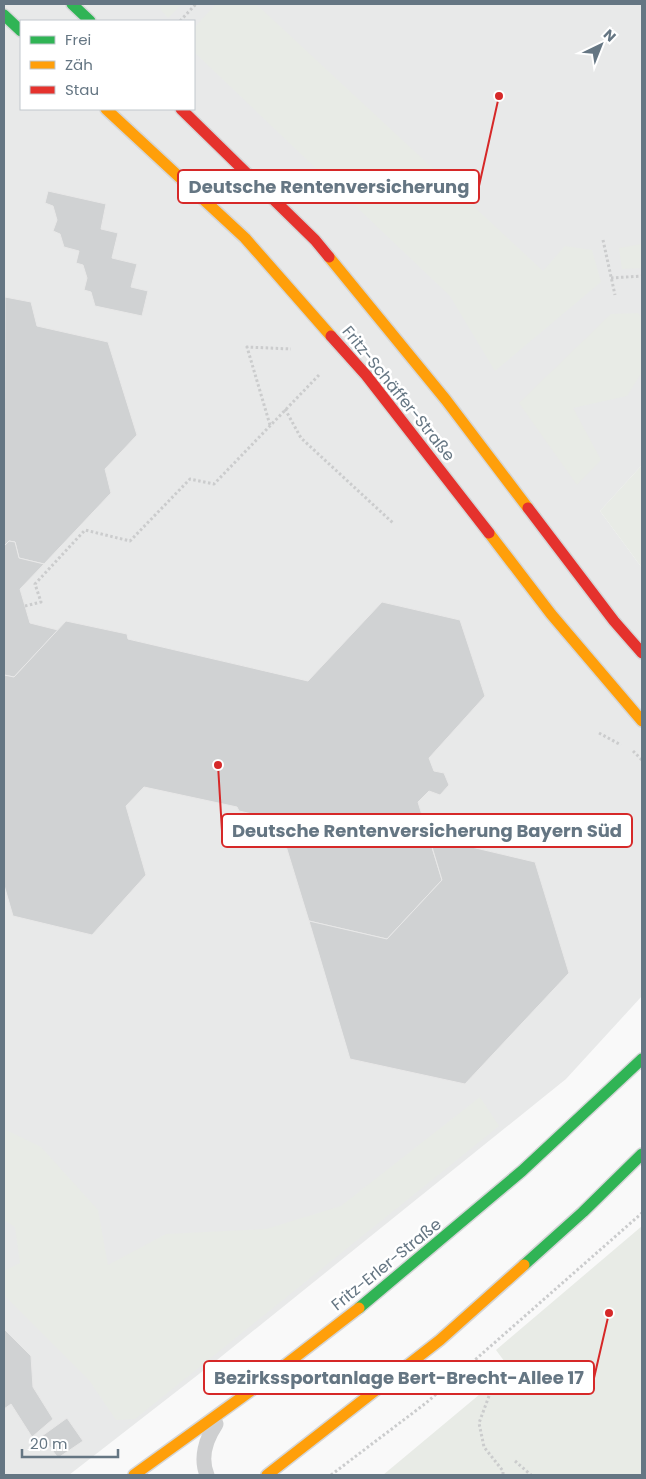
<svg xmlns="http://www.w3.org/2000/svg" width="646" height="1479" viewBox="0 0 646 1479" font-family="Poppins,sans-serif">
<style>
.built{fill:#e8e9e9;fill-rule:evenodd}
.green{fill:#e8ebe6}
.building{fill:#d0d2d3;stroke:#e8e8e8}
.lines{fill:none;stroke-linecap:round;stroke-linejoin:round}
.fast-casing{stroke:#d5d6d7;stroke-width:14}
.slow-casing{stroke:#d5d6d7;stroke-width:14}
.jam-casing{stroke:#d5d6d7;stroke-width:14}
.path{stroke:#cbcccd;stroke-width:3;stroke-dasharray:2.5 2.5;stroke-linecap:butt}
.lane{stroke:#cecfd0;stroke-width:15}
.fast{stroke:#30b455;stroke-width:11}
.slow{stroke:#ff9f0a;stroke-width:11}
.jam{stroke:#e5322d;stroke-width:11}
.labels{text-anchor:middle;stroke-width:5;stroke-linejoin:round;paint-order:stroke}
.street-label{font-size:16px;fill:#657683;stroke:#fff}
.leader{fill:none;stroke:#d62828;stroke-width:2}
.callout-dot{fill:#d62828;stroke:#fff;stroke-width:2}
.callout{fill:#fff;stroke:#d62828;stroke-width:2}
.callout-label{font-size:18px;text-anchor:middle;font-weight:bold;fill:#657683}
</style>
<rect width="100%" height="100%" fill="#f9f9f9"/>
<path class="built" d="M4,4h638v461l-42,46 42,57v428l-76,83 -349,281 -148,115h-65zM21,21h173v88h-173z"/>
<g class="green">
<polygon points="160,4 182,4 168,18 161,10"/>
<polygon points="216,4 256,4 543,271 565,246 592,250 601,282 495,371 450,296 194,52 194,28"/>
<polygon points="642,244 642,268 622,269 619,248"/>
<polygon points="638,313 642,318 642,372 627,396 573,408 601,460 577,485 519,403 611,314"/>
<polygon points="642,465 642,568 600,511"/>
<polygon points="480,1097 499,1126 135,1419 116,1420 89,1380 4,1295 4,1271 20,1263 15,1227 4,1220 4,1129 41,1147 98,1210 108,1265 166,1234 266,1229 341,1206"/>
<polygon points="642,1226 642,1475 383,1475 510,1369 496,1350"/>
</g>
<g class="building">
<polygon points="48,191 106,204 101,229 118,233 112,258 137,264 131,287 148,291 142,316 95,306 91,292 84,290 87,278 83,265 76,263 79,251 64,247 60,234 53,231 57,220 53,206 45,203"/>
<polygon points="5,297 31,302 37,326 108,342 137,435 105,469 111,493 44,564 19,558 15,542 9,541 4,546"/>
<polygon points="9,541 15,542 19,558 44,564 20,589 30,623 58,630 14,677 4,675 4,546"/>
<polygon points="382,602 460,620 485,696 429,758 434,771 444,773 449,785 440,795 429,791 418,802 442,880 387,939 309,921 278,820 239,811 237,807 144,787 126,806 146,875 92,935 13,916 4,885 4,675 14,677 66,621 127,634 128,639 308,681"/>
<polygon points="429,837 535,862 569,973 465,1084 350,1059 309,921 387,939 442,880"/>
<polygon points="4,1329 31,1356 33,1387 53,1419 32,1437 11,1404 4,1409"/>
<polygon points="67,1418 83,1441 58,1458 42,1436"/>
</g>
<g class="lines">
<g class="fast-casing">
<g id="fast">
<polyline points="72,4 90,21"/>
<polyline points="4,15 21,31"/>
<polyline points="524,1265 583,1212 642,1154"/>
<polyline points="359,1308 522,1171 642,1059"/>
</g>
</g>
<g class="slow-casing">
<g id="slow">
<polyline points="106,109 245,238 331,336"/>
<polyline points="329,257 446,400 528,508"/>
<polyline points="489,533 551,614 642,721"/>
<polyline points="134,1475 267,1379 359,1308"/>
<polyline points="267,1475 440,1340 524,1265"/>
</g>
</g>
<g class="jam-casing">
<g id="jam">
<polyline points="181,109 315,240 329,257"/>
<polyline points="331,336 366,375 489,533"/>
<polyline points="528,508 614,621 642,653"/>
</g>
</g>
<g class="path">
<polyline points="180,21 196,4"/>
<polyline points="603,240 615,295"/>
<polyline points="611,278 642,276"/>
<polyline points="285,409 301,438 393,523"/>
<polyline points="270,425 247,347 291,349"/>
<polyline points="25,606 41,602 35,584 85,530 130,541 190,479 214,484 319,375"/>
<polyline points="599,733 621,745"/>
<polyline points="633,751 642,760"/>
<polyline points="489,1396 479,1423 484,1447 503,1471 503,1475"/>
<polyline points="515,1461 531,1475"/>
<polyline points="331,1475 426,1403 642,1213"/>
</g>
<path class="lane" d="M207,1475c-7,-17 -1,-36 9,-51"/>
<use href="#fast" class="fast"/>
<use href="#slow" class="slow"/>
<use href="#jam" class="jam"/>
</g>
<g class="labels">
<g class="street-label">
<text transform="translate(399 393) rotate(51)" y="6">Fritz-Schäffer-Straße</text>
<text transform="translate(386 1264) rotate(-39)" y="6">Fritz-Erler-Straße</text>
</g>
</g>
<path class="leader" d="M499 96L479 186M218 765L222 831M609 1313L594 1378"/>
<g class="callout-dot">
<circle cx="499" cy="96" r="5"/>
<circle cx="218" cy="765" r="5"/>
<circle cx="609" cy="1313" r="5"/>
</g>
<g class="callout">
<rect x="178" y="170" width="301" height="33" rx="5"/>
<rect x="222" y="814" width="410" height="33" rx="5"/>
<rect x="204" y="1361" width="390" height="33" rx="5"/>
</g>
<g class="callout-label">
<text x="329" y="193">Deutsche Rentenversicherung</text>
<text x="427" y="837">Deutsche Rentenversicherung Bayern Süd</text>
<text x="399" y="1384">Bezirkssportanlage Bert-Brecht-Allee 17</text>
</g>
<rect width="646" height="1479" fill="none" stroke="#657683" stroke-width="10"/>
<rect x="20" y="20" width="175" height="90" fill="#ffffff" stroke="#c1c8cd"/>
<rect x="30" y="36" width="25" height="8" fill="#30b455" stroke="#c1c8cd"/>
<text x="65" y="45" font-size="15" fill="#657683">Frei</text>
<rect x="30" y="61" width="25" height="8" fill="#ff9f0a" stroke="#c1c8cd"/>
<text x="65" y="70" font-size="15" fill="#657683">Zäh</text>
<rect x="30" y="86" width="25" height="8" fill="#e5322d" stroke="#c1c8cd"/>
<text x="65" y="95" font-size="15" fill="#657683">Stau</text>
<g transform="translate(601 45) rotate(43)" stroke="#ffffff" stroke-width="4" paint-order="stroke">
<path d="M0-4L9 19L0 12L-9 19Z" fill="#657683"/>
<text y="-8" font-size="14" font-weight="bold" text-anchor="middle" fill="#657683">N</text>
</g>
<path d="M22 1449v8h96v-8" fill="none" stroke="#657683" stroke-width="2.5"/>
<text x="30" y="1449" font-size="15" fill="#657683" stroke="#ffffff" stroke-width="4" paint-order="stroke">20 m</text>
</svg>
